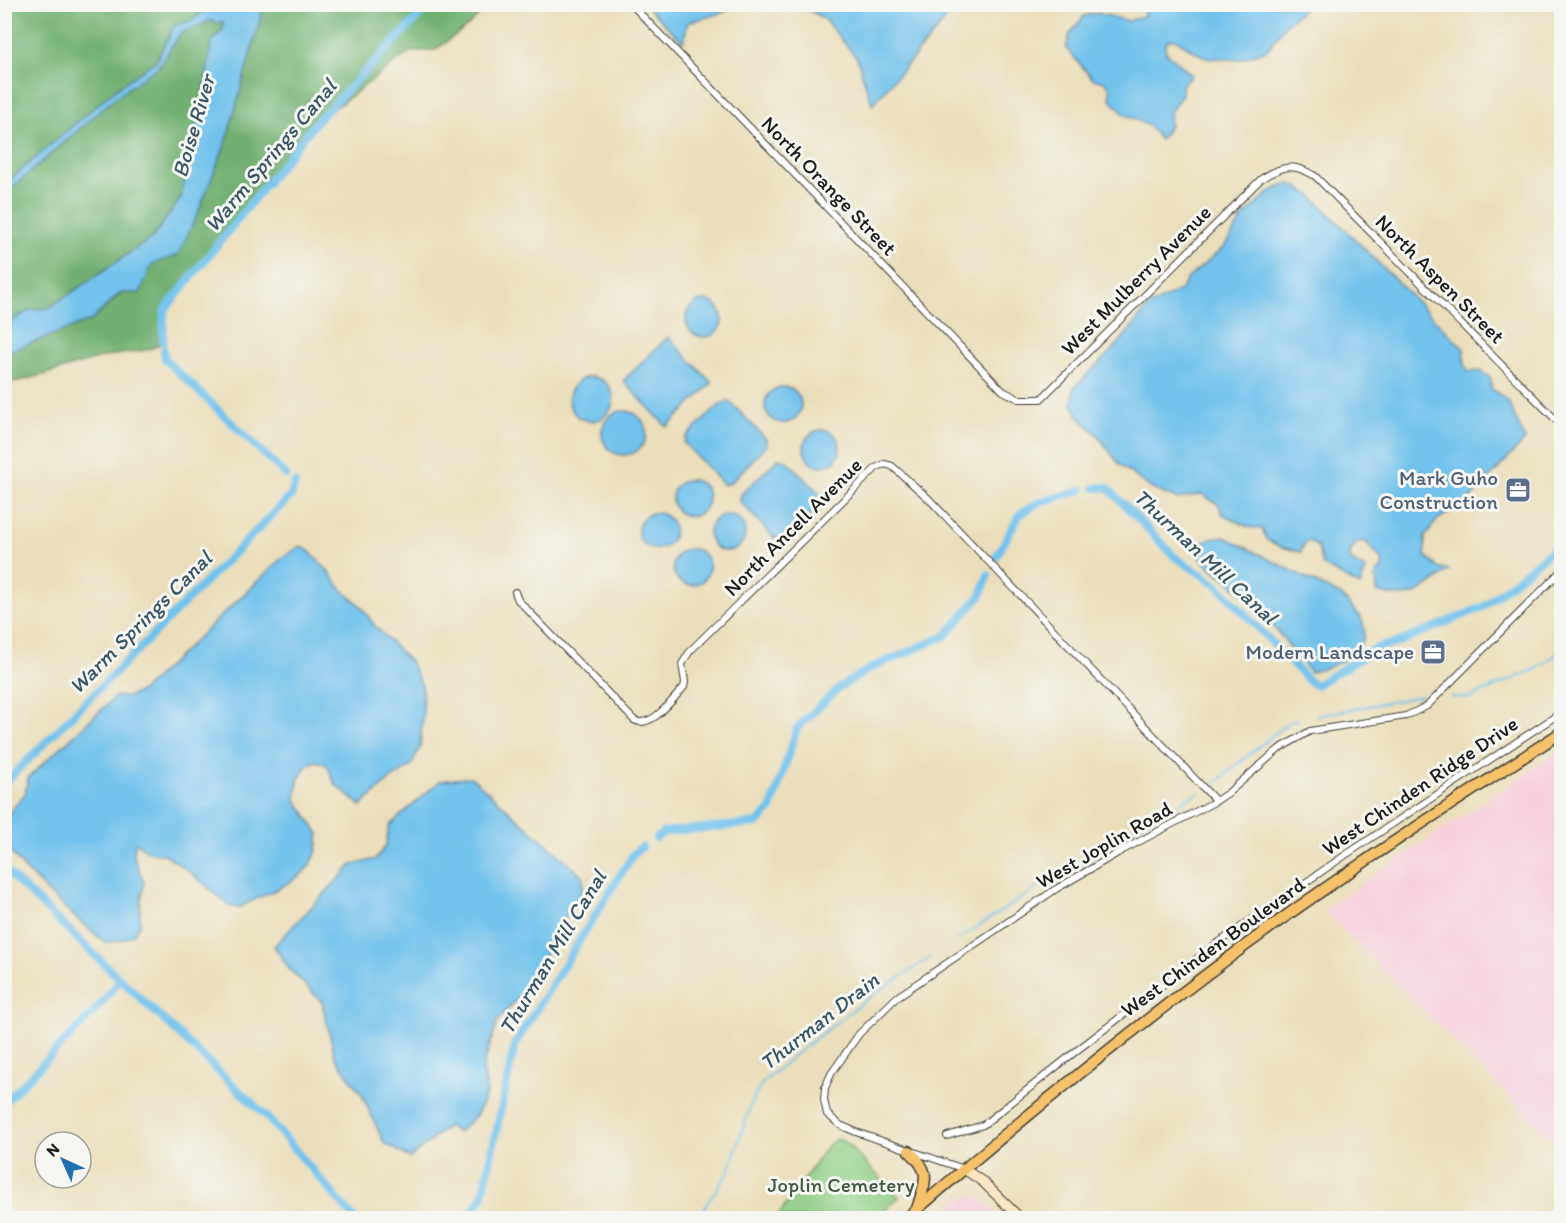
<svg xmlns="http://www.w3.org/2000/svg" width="1566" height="1223" viewBox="0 0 1566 1223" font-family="Itim,sans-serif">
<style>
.built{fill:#f5cfdb}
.green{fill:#8ccc83;stroke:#547450;stroke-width:1.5}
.forest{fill:#71b071;stroke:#466646;stroke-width:1.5}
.water{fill:#72c2ed;stroke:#476f84;stroke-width:1.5}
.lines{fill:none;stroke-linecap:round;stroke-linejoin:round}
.stream{stroke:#72c2ed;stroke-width:2}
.canal{stroke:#72c2ed;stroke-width:8}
.street-casing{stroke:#3b3934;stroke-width:8}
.secondary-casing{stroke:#3b3934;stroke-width:11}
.primary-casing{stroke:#3b3934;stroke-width:13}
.street{stroke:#fff;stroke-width:6}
.secondary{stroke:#fbe6c4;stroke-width:9}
.primary{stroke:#f5c16b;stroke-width:10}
.labels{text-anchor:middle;stroke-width:6;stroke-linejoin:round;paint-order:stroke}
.street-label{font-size:21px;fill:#1c1c1c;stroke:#f6f6f2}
.service-label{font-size:21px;fill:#4e5e75;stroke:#f6f6f2;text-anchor:end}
.park-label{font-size:21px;fill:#435a40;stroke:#f6f6f2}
.water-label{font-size:22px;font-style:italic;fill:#3a5665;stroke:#f6f6f2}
</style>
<rect width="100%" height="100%" fill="#f6f6f2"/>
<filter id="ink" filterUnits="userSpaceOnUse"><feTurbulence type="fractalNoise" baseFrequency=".0167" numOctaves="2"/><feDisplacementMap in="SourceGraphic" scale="12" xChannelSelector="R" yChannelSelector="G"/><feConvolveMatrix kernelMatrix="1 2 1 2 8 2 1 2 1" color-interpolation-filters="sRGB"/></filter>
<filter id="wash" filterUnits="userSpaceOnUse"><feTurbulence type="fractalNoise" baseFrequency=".008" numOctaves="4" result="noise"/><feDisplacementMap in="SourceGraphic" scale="24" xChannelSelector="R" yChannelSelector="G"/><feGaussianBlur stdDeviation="1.35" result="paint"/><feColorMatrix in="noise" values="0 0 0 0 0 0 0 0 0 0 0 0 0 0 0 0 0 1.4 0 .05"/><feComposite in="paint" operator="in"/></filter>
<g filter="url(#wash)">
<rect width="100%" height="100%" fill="#eadeba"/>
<g class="built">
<polygon points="1561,750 1561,1149 1323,910"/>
<polygon points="977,1195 1001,1218 935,1218 959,1198"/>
</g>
<polygon class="green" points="836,1139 845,1142 899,1197 877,1218 777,1218 827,1146"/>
<g class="forest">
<polygon points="5,5 210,5 192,21 175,25 156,61 117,88 5,184"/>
<path d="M264,5h226l-22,21 -33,24 -25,2 -95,71 -151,188 -1,31c-14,11 -36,10 -54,14 -35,8 -69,23 -104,27l-1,-30 88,-33 60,-56 46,-51 28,-71z"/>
<polygon points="211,20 223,20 223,29 211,43 207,75 181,198 153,237 49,308 30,310 5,325 4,194 116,97 159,66 180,34"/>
</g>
<g class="water">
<polygon points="210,5 264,5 226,142 198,213 178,255 152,264 140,293 120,293 92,320 5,353 5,325 30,310 49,308 153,237 181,198 207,75 211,43 223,29 223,21 217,23 211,20 180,34 159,66 116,97 5,194 5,184 117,88 156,61 175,25 192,21"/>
<polygon points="645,5 737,5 722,13 688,22 683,42"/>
<polygon points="799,5 953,5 944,22 872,105 857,58 823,18"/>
<polygon points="1140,5 1308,5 1286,24 1267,50 1238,60 1204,57 1175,39 1168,40 1165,45 1166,52 1192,75 1182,85 1182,94 1169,114 1170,125 1160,140 1149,126 1124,114 1110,99 1110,88 1105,82 1093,79 1066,48 1070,34 1084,16 1097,13 1129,21 1145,15"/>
<path d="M1289,183l22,12 153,154 1,16 3,7 13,-1 10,8v9l17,13 17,39 -58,62 -30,18 -12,17v18l12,12 12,3c-27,21 -36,33 -72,22l-1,-18 6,-6 1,-7 -18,-20 -9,2 -6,9 1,9 15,8 -6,17 -38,-21 -4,-18 -9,-6 -5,3 -3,8 -20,-5 -14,-7 -5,-11 -14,-2 -26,-13 -3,-9 -17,-11 -25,5 -25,-10 -33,-25 -23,-31 -16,-14 -8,-15 2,-16 45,-45 29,-36 34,-18 5,-10 37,-32 20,-31 27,-25z"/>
<circle cx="704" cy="319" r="18"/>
<polygon points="668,337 712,383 667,427 623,381"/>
<circle cx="591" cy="399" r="22"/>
<circle cx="783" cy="405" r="18"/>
<polygon points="727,401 733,405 766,439 767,445 731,482 724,485 684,443 686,437 721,404"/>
<circle cx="624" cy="433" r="22"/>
<circle cx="822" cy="448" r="18"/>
<polygon points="779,458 787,461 821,495 823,502 787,539 781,541 775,539 740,501 741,494"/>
<circle cx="690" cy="498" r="18"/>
<circle cx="656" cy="531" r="18"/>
<circle cx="727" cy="533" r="18"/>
<path d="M1223,536l119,60c5,8 17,16 20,25 12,30 -29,47 -52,51 -25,-32 -51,-65 -82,-91 -13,-11 -21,-14 -32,-28l5,-11z"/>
<path d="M300,546l8,4 20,21 14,19 17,14 16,22 35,36 12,24 1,26 -3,35 -9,19 -24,16 -26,24 -26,-22 -8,-19 -11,-4 -9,4 -9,15 -2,20 23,34c-1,6 -1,13 -3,19 -9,30 -53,40 -77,55l-9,-2 -40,-34 -26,-18 -13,-1 -16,-11 -1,14 10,27 -4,24v17l-7,11 -14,6 -14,1c-22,-17 -91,-77 -100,-100 -2,-7 -1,-17 0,-24l20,-24 3,-16 88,-82 11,1 15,-6 139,-132z"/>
<circle cx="691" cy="567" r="18"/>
<polygon points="471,777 583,876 583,890 558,930 530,985 498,1020 483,1067 487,1093 477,1114 458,1133 448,1126 410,1158 384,1143 362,1095 335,1057 322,1002 290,970 274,946 352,865 376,859 386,845 389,826 440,781"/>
</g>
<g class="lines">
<g class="stream">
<polyline points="1451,697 1469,698 1538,668 1562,650"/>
<polyline points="1316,716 1421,696"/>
<polyline points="1215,783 1290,721 1297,720"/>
<polyline points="957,940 1074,864 1199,792"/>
<polyline points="697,1218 729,1171 752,1101 763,1082 797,1053 868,998 930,958"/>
</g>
<g class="canal">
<polyline points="163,342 164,311 315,123 431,4"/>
<polyline points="164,350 165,359 286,475"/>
<polyline points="1095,488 1107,487 1175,557 1216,584 1311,683 1316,685 1379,647 1397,643 1483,607 1562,542"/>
<polyline points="996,557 1020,514 1040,502 1082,490"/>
<polyline points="4,784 291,496 295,483"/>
<polyline points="656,838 664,832 758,823 771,809 797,728 839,688 871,668 945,636 981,595 988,575"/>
<polyline points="4,869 121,980"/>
<polyline points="117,984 121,980 266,1116 354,1218"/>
<polyline points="4,1103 92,1014 112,990"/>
<polyline points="467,1218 482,1198 515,1044 634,853 642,847"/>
</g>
</g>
</g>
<g filter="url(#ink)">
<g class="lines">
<g class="street-casing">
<g id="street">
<path d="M631,4l372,387 16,8h22l220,-220c22,-14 32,-16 54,-3l247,250"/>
<path d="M515,592l3,8 116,120c17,10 39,-21 50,-33l1,-5 -3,-18 8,-13 186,-183 8,-4 8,2 36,32 288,303"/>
<polyline points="947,1136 983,1125 1080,1048 1212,947 1347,854 1562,712"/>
<polyline points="964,1169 856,1132 840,1125 827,1114 824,1100 825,1088 831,1074 859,1034 897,997 1056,889 1123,850 1216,801 1228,793 1279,749 1310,731 1406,716 1427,706 1562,570"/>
</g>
</g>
<g class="secondary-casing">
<polyline id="secondary" points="964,1169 983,1182 1020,1218"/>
</g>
<g class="primary-casing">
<g id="primary">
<path d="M909,1151c24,22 16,30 8,58"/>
<path d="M907,1218c120,-104 243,-204 372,-297 92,-66 188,-127 283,-189"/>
</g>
</g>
<use href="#street" class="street"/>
<use href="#secondary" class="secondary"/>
<use href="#primary" class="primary"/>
</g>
</g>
<defs>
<g id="office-square" transform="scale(1.35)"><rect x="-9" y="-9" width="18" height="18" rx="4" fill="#5c6f8a" stroke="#f6f6f2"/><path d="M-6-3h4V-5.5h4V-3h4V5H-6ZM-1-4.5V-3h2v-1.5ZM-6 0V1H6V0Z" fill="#fff"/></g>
</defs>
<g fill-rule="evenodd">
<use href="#office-square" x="1518" y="490"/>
<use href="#office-square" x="1433" y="652"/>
</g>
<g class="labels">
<g class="street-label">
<text transform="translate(829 186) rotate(46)" y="7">North Orange Street</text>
<text transform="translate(1440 279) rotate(45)" y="7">North Aspen Street</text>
<text transform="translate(1136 280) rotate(-45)" y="7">West Mulberry Avenue</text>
<text transform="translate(793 527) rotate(-45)" y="7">North Ancell Avenue</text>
<text transform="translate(1420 786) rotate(-34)" y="7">West Chinden Ridge Drive</text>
<text transform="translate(1104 845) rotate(-30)" y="7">West Joplin Road</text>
<text transform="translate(1213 947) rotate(-36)" y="7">West Chinden Boulevard</text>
</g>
<g class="service-label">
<text x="1498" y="485">Mark Guho<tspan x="1498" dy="24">Construction</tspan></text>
<text x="1414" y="659">Modern Landscape</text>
</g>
<g class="park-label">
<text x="841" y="1192">Joplin Cemetery</text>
</g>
<g class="water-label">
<text transform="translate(193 126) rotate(-74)" y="8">Boise River</text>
<text transform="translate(270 155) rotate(-50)" y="8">Warm Springs Canal</text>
<text transform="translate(1206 556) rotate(43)" y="8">Thurman Mill Canal</text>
<text transform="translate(140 622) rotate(-45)" y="8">Warm Springs Canal</text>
<text transform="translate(552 952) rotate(-59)" y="8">Thurman Mill Canal</text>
<text transform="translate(819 1021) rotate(-38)" y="8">Thurman Drain</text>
</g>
</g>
<rect width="1566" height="1223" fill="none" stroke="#f6f6f2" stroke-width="24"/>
<g transform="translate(63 1160) rotate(315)"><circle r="28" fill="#f6f6f2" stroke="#9f9f9c" stroke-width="1.5"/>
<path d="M0-4.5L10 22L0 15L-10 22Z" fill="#1f6fb2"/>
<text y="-9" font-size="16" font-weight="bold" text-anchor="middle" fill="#1c1c1c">N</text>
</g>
</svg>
